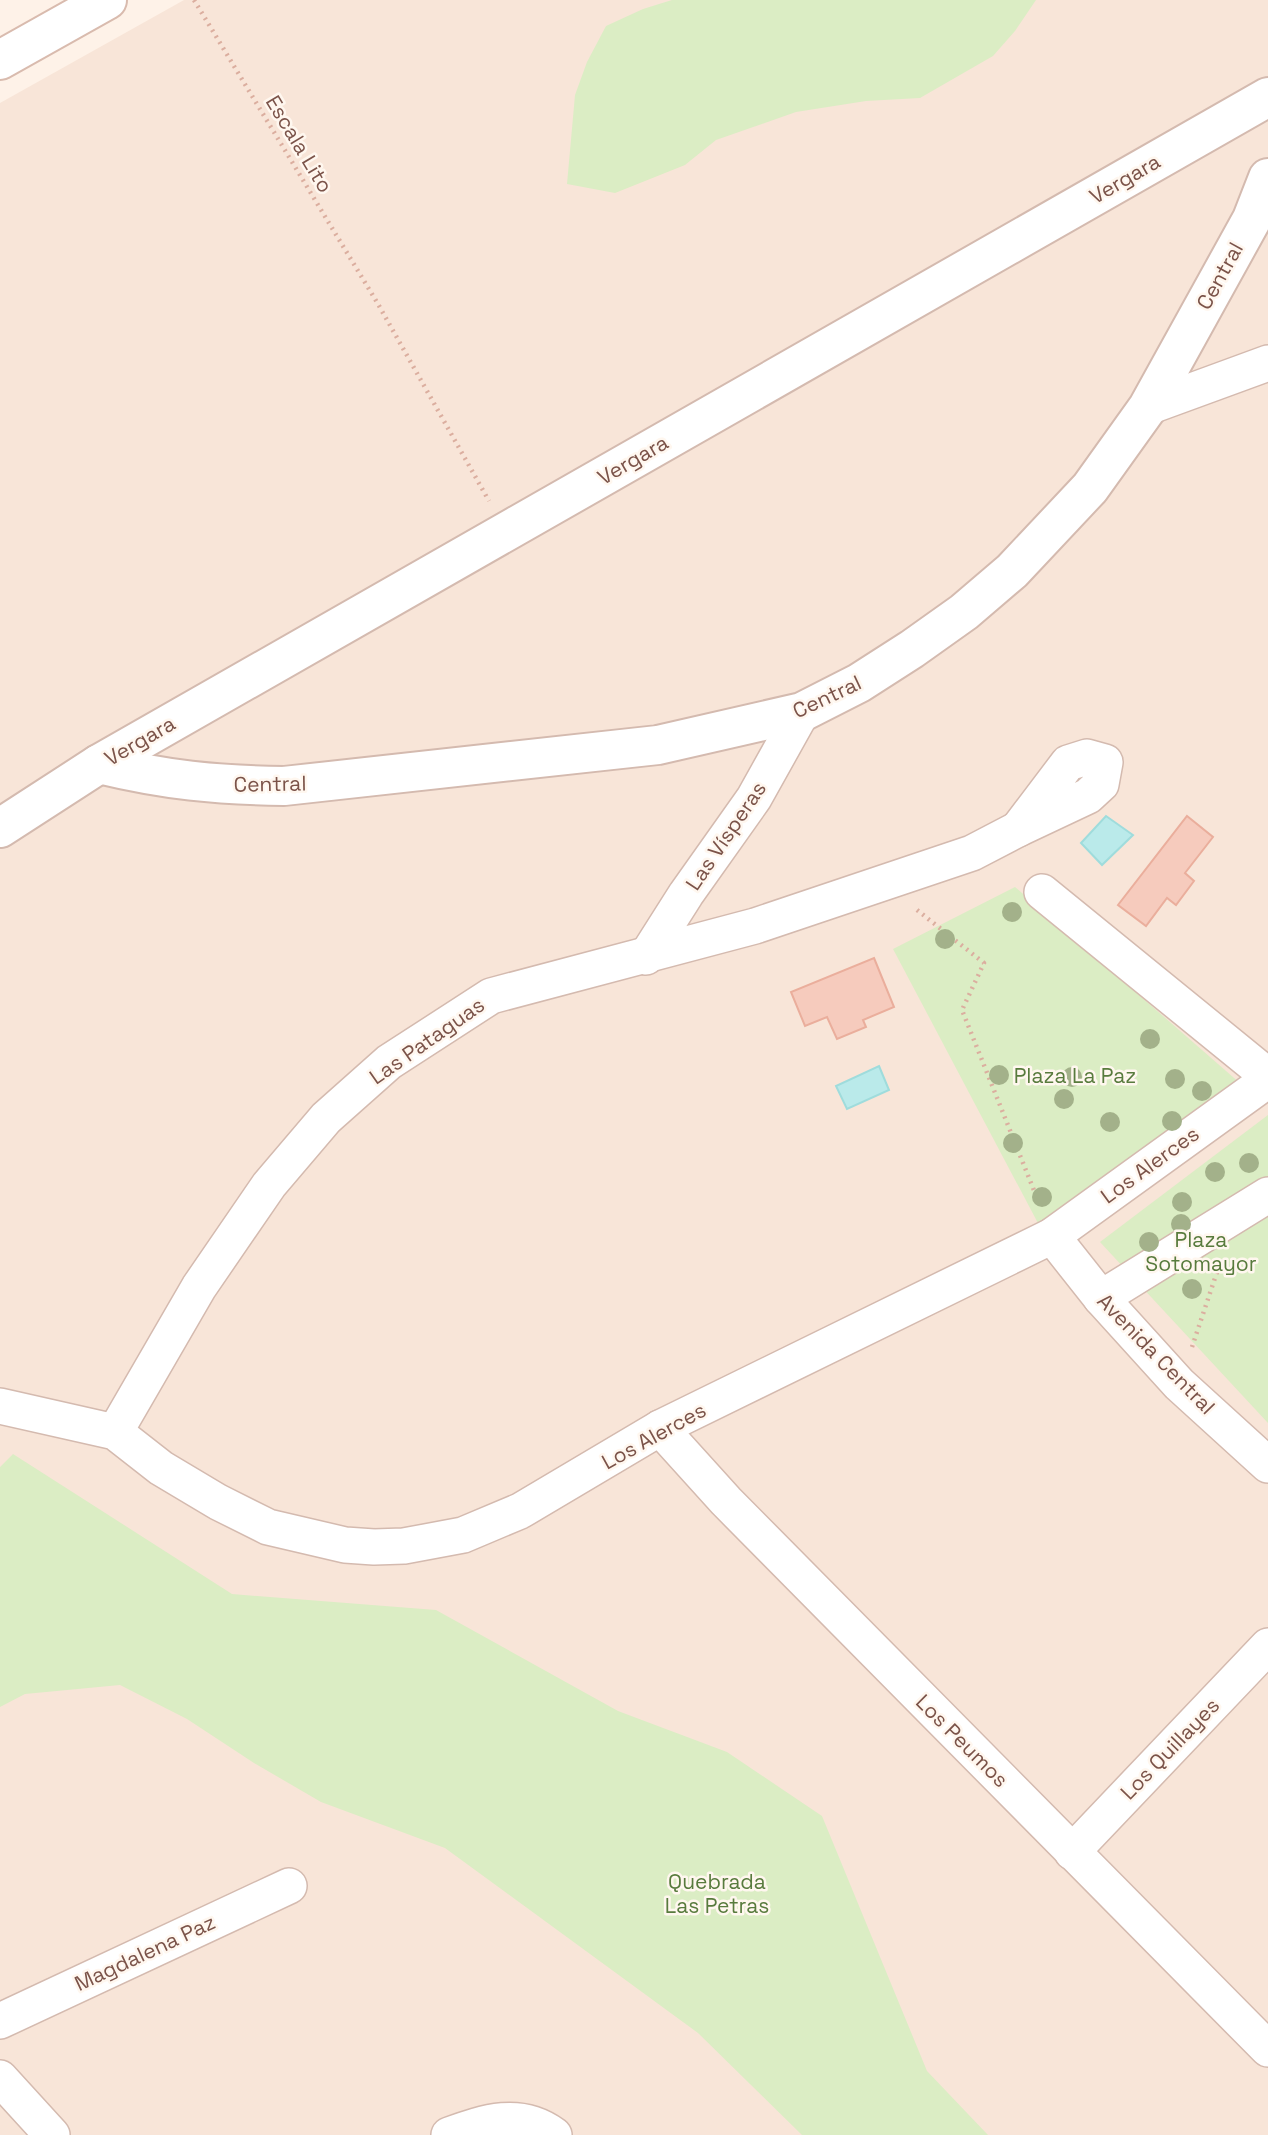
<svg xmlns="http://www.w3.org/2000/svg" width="1268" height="2135" font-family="'Space Grotesk',sans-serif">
<rect width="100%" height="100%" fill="#fef2e8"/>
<path fill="#f8e5d8" d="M184,0H1268V2135H0V103Z"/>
<g fill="#dbedc4">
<path d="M672,0H1036L1015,31L993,56L920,98L866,101L796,112L716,140L685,165L615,193L567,184L575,95L587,62L606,26L643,9Z"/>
<path d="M1015,887L1241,1084L1040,1227L893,949Z"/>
<path d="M1268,1115V1423L1100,1242Z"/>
<path d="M13,1454L232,1594L436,1610L618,1711L727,1752L822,1816L927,2071L988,2135H802L698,2033L445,1848L321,1802L254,1763L187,1719L120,1685L25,1694L0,1707V1467Z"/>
</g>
<g fill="#baeaea" stroke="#9fdcdc" stroke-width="2">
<path d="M1106,816L1133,835L1102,865L1081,843Z"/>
<path d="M879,1066L889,1090L847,1109L836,1086Z"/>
</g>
<g fill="#f6cbbd" stroke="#eaae9c" stroke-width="2">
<path d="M1187,816L1213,837L1185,873L1194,881L1176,905L1167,898L1146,926L1118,905Z"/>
<path d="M874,958L894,1007L863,1020L866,1027L837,1039L827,1017L805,1026L791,992Z"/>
</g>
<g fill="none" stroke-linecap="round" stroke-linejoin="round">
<defs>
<g id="minor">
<path d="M1148,407L1268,363"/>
<path d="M1087,757L1105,762L1101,784L1088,796L1018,829L1068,763Z"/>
<path d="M1042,892L1268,1076"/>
<path d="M646,957L686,894L754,798L802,712"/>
<path d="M1052,1236L1101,1298L1179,1384L1268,1465"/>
<path d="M1101,1298L1268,1195"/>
<path d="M0,1406L115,1432L161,1468L218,1502L268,1527L345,1545L374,1547L404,1546L463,1535L520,1511L660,1428L1052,1236L1268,1080"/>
<path d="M660,1428L726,1501L1268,2049"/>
<path d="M115,1432L199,1287L269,1185L326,1118L389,1062L491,996L755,926L972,853L1018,829"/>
<path d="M1072,1852L1268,1646"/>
<path d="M0,2021L289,1886"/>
<path d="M0,2078L52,2135"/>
<path d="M449,2135C485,2122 520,2110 554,2135"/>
</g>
<g id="tertiary">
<path d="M99,764C165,780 216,785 284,786L658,745L802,712L859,683L912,649L964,612L1012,571L1090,488L1148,407L1252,219L1268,178"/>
<path d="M0,828L99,764L1268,97"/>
</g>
<path id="secondary" d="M0,60L107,0"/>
</defs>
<use href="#minor" stroke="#d4baaf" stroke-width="38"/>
<use href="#tertiary" stroke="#d4baaf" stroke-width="42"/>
<use href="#secondary" stroke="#d9bbae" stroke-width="42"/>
<g stroke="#dbae9f" stroke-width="4.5" stroke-dasharray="2 5" stroke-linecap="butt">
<path d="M194,0L378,304L489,501"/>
<path d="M917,910L984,963L962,1010L1039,1203"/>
<path d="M1192,1347L1218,1269"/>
</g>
<use href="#minor" stroke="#fff" stroke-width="35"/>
<use href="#tertiary" stroke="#fff" stroke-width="38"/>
<use href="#secondary" stroke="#fff" stroke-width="38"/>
</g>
<g fill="#a3b18a">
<circle cx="1012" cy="912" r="10"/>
<circle cx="945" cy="939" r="10"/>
<circle cx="1150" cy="1039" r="10"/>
<circle cx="999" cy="1075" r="10"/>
<circle cx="1072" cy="1077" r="10"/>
<circle cx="1175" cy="1079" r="10"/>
<circle cx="1202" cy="1091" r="10"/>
<circle cx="1064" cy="1099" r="10"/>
<circle cx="1172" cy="1121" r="10"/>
<circle cx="1110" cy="1122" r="10"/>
<circle cx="1013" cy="1143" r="10"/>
<circle cx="1249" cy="1163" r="10"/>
<circle cx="1215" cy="1172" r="10"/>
<circle cx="1042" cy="1197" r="10"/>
<circle cx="1182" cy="1202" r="10"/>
<circle cx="1181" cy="1224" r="10"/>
<circle cx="1149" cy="1242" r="10"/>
<circle cx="1192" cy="1289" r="10"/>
</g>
<g text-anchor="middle" stroke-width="5" stroke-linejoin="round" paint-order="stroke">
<g font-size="21" fill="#7b5349" stroke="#fff7ef">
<text transform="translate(299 144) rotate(59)" y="7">Escala Lito</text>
<text transform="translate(1125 179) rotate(-30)" y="7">Vergara</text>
<text transform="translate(1220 276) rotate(-61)" y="7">Central</text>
<text transform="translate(633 460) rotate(-30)" y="7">Vergara</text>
<text transform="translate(827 697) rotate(-25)" y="7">Central</text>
<text transform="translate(140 741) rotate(-30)" y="7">Vergara</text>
<text transform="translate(270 784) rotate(-1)" y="7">Central</text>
<text transform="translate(726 836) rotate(-56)" y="7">Las Vísperas</text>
<text transform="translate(427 1041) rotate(-35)" y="7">Las Pataguas</text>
<text transform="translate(1150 1165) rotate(-36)" y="7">Los Alerces</text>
<text transform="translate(1156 1354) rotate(46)" y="7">Avenida Central</text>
<text transform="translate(654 1436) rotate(-29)" y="7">Los Alerces</text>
<text transform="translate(962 1741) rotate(45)" y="7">Los Peumos</text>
<text transform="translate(1170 1749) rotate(-46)" y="7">Los Quillayes</text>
<text transform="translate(145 1953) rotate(-25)" y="7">Magdalena Paz</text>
</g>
<g font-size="21" fill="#587b3d" stroke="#fff7ef">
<text x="1075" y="1083">Plaza La Paz</text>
<text x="1201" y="1247">Plaza<tspan x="1201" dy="24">Sotomayor</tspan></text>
<text x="717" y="1889">Quebrada<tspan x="717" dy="24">Las Petras</tspan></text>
</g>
</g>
</svg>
